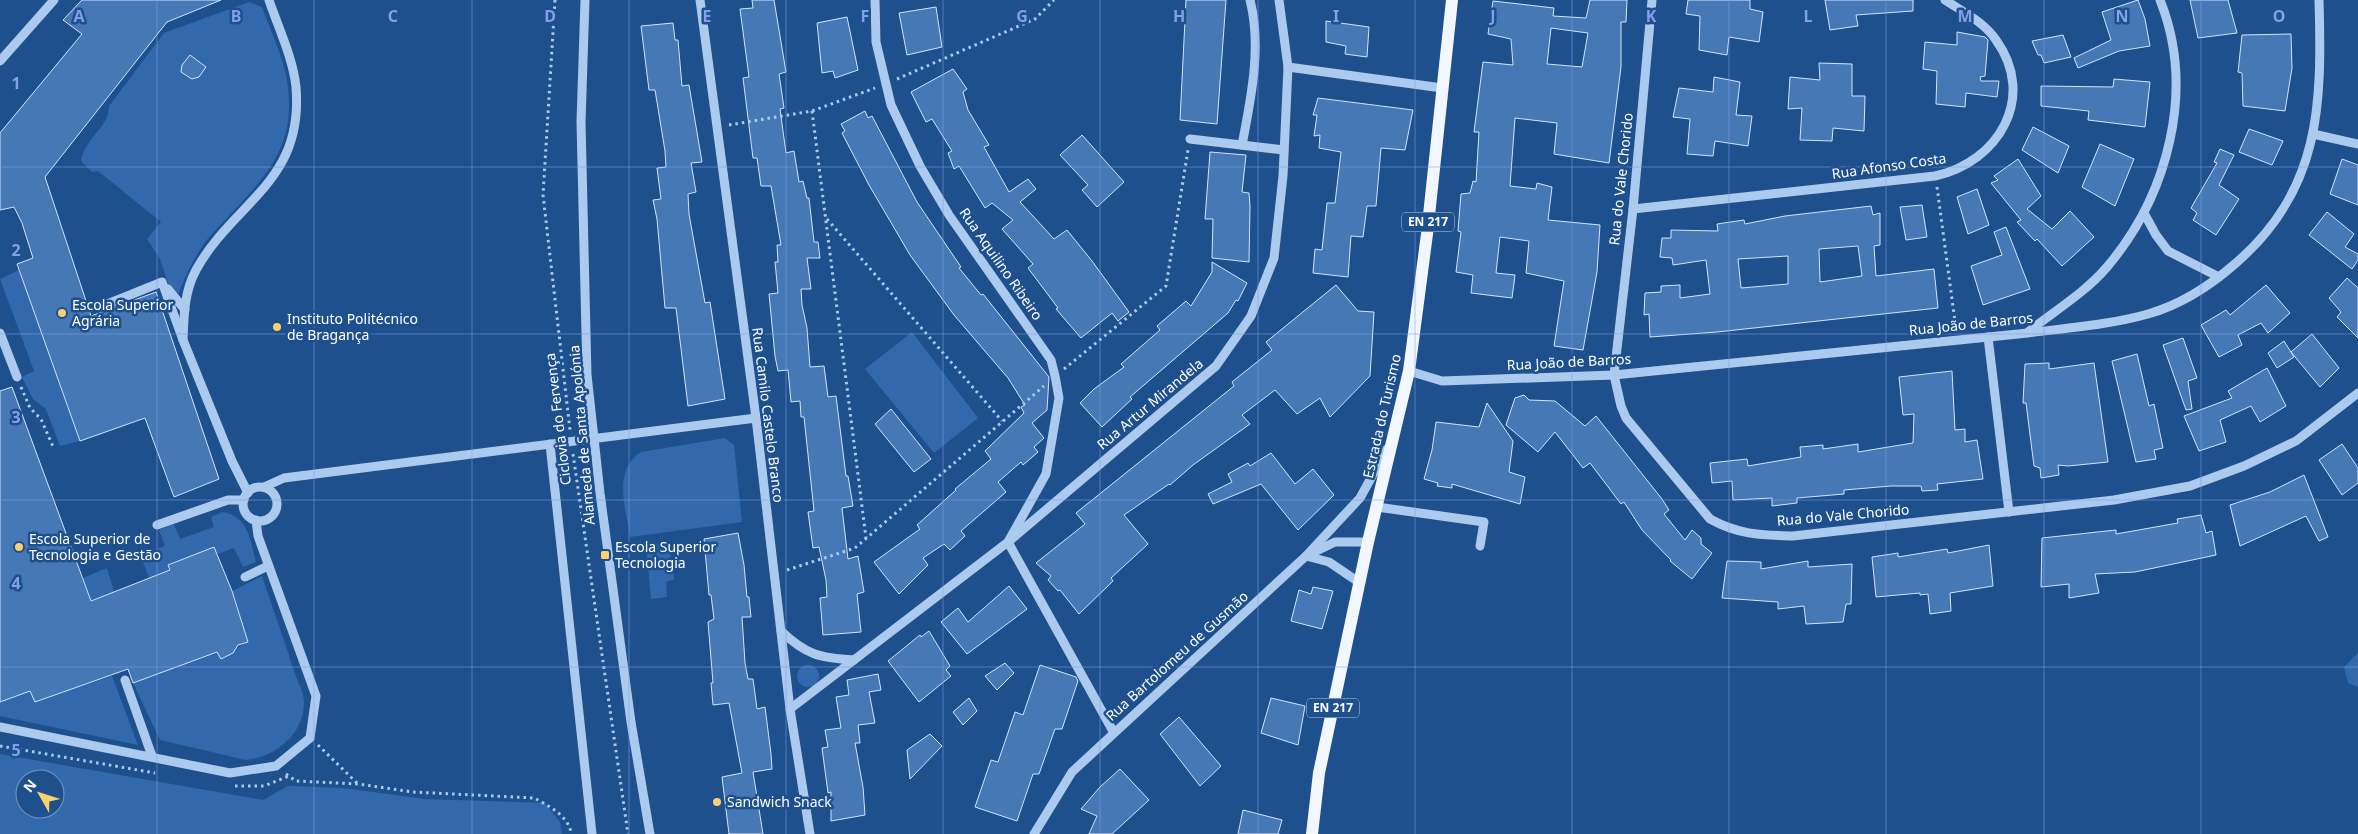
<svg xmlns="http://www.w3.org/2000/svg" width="2358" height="834" font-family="'Noto Sans',sans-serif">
<rect width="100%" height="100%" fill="#1e508e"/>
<g fill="#3169ac" fill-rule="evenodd">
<path d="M249,2L262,7C270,29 281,52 286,75C299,143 269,173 227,218C218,228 207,238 200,250C189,267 181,285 175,305L160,259L147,239L161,222L103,175L98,171L92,172L81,161C86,136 109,128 109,106L164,33Z"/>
<path d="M19,270L80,441L60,446L46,409L33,399L22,377L34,371L0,279Z"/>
<path d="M912,332L978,418L934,453L865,369Z"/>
<path d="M725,438L734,445L742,522L630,537C626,508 612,471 641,452Z"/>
<path d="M222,512C249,516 250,540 256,562L243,567L234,548L218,554L214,547L168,565L201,658L217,652L221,658C232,654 237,646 248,642L232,591L262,576C273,608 284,640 294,671C297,681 305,694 304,704C303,735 275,757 246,760L160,740L133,683L154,590L140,555L165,546L159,530L174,524L180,539L214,527L211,517Z"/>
<path d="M669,544L674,579L666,582L667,597L651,599L646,545Z"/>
<path d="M107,568L114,592L91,601L83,578Z"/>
<path d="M61,627L82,686L112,676L138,745L0,716V702L30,691L35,702L60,693Z"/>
<path d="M2358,653V687L2348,683L2344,667Z"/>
<circle cx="808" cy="676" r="11"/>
<path d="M0,754L263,800L288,786L343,788L425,799L545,803L560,822L562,834H0ZM25,779H55V809H25Z"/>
</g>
<g fill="#4678b6" stroke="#d2e4f9" fill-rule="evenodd">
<path d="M82,0H221L167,22L45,177L91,316L156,292L219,479L174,497L145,418L80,441L17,264L33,258L22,223L14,207L0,210V133L82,34L63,20Z"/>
<path d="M752,0H774L786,72L779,74L784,108L780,109L786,153L794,151L799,182L803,181L807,198H809L814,242H818L820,258H807L811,289H801L802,305L807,328L810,367L824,366L828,397L836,396L846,476H848L853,506L842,508L848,559L858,556L864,592L857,594L861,632L823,635L820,598L827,597L826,580L819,547L813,548L808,512L814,511L804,417H801L800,401L791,402L788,370L778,371L775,356L769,294L778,293L775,262H778L777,245H781L771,186H761L757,158H753L743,78L749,77L740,9L753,8Z"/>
<path d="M1186,0H1226L1217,124L1180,120Z"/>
<path d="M1590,0H1627L1626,22H1621V67L1609,163L1554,154L1557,123L1515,118L1510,186L1536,189L1537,183L1552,187L1548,220L1600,225L1597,272L1583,350L1554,346L1564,281L1526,273L1529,241L1500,237L1496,273L1515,275L1512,298L1471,293L1473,275L1456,272L1461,232L1458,231L1461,194L1470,193L1473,181L1476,182L1479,132H1474L1483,62L1513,65L1511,39L1488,34L1493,1L1554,8L1553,16L1586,18ZM1551,28L1588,33L1582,67L1547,64Z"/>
<path d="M1688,0H1750V9L1763,12L1759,42L1729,37L1727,55L1699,50L1700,16L1686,14Z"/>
<path d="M1825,0H1913V11L1856,15L1858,26L1830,30Z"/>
<path d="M2138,0L2145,19L2150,46L2119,51L2078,68L2074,58L2111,40L2102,12Z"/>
<path d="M2190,0H2228L2237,33L2198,38Z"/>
<path d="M936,7L942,47L907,55L899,13Z"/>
<path d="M847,17L858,70L835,78L833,71L822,73L817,23Z"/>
<path d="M1326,21L1369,27L1367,57L1345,54L1346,46L1326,42Z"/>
<path d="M673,23L675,40H678L682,86L689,85L702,162L691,163L696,192L688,194L689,214L705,303L710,302L725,399L688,406L676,308H665L657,219L653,200L661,199L657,168L666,167L665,151L655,90H649L641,26Z"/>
<path d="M1957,32L1985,37L1988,40L1985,76L1980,77L1981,81H1999L1997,97L1966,93L1965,107L1936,104L1937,71L1923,69L1925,42L1957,45Z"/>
<path d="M2291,34L2292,68L2285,111L2243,106L2242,73L2238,72L2242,35Z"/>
<path d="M2063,35L2071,57L2044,63L2041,55H2038L2032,41Z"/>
<path d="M190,55L206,67L199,77L192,79L181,72L182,65Z"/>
<path d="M1819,63L1852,64V96H1865L1864,131L1833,128L1832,141L1800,140L1802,108L1788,109L1790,77L1820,80Z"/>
<path d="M953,69L967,89L963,92L968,110L989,145L984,147L1009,192L1028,179L1036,189L1020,202L1054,239L1067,230L1092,261L1129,312L1118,321L1112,313L1081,338L1056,309L1058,308L1028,268L1033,264L1002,229L1013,220L992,203L985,208L959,166L954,169L948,153L952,151L932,119L926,122L911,92Z"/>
<path d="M1714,77L1740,82L1736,115L1752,116L1748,146L1715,141L1713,156L1687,154L1690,119L1673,117L1679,88L1713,92Z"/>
<path d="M2114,79L2150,82L2145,127L2088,120L2089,111L2041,106V86L2113,87Z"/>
<path d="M1318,98L1413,110L1405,150L1381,148L1376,206H1367L1363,237L1351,236L1348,277L1313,273L1315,249L1322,250L1327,203H1335L1341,152L1319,148L1320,135L1314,136L1317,115H1313Z"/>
<path d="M865,111L868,118L872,116L917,202L961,267L959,268L981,295L983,294L1049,377L1047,410L1032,423L1044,438L1034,447L1038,452L1023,465L1021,462L998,482L1006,492L961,531L965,536L950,550L944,544L923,558L928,565L899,594L874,562L920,529L917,525L956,490L955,489L991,459L985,451L1024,413L1021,407L1025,405L1008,378L954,315L910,255L869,185L842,133L845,131L841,124Z"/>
<path d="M2033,127L2069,146L2058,173L2022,150Z"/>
<path d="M2249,129L2283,141L2272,165L2239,152Z"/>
<path d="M1082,135L1124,182L1097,207L1082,190L1088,185L1060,155Z"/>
<path d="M2100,144L2134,159L2115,206L2082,187Z"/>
<path d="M2220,149L2234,155L2219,185L2239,199L2216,235L2193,220L2197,213L2191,208L2217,163L2214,162Z"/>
<path d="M1210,152L1246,155L1242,192L1249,193L1250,206L1249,262L1212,258L1213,219H1205Z"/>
<path d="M2018,159L2041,196L2027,209L2052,229L2070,211L2094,237L2062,266L2037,239L2035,241L2017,222L2021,220L1991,183L1998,180L1994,176Z"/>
<path d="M2342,159L2358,165V205L2330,194Z"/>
<path d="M1977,189L1989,225L1968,234L1957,197Z"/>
<path d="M1922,205L1927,237L1906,240L1900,207Z"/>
<path d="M1871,206L1873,215L1880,213V245L1874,246L1876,276L1934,269L1938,308L1717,332L1650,337L1649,314L1644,315L1645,293L1661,292V286L1680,285V298L1710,294L1706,260L1673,265L1672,258L1660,257L1662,238H1671V230L1718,231L1717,224L1744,220L1745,224L1785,216ZM1858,246L1862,276L1820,282L1819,249ZM1788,256V284L1741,288L1738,259Z"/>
<path d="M2327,212L2354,234L2345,247L2358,254V260L2352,269L2309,235Z"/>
<path d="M2006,227L2030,289L1983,305L1971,266L2002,255L1994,232Z"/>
<path d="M1212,262L1247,283L1238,301L1236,300L1228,313L1130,397L1132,399L1102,427L1080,403L1094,389L1124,367L1121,364L1160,330L1157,326L1172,313L1186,301L1191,306L1212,272Z"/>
<path d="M2347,278L2358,288V338L2337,317L2341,312L2329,298Z"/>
<path d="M1336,285L1358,311L1374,312L1370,376L1330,417L1320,398L1297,414L1275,390L1242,415L1250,424L1193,465L1170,485L1169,484L1124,515L1148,544L1111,578L1113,581L1079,614L1060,590L1058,591L1048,580L1051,576L1036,563L1085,524L1076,513L1234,386L1232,382L1272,350L1266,342Z"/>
<path d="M2266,285L2290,313L2268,333L2261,323L2238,335L2242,345L2219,357L2201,325L2226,310L2230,315Z"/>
<path d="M2312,334L2339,368L2320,387L2291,352Z"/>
<path d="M2183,338L2197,378L2188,381L2192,409L2186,410L2163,345Z"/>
<path d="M2284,341L2294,357L2277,368L2268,353Z"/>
<path d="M2137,354L2149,406L2154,404L2163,448L2154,450L2156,459L2136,462L2112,361Z"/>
<path d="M2049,363V369L2094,363L2108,462L2068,466L2058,465L2059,475L2041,478L2040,468L2034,466L2026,403H2023L2025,364Z"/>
<path d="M2267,368L2286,406L2260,422L2251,406L2220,420L2226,442L2199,451L2184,416L2232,398L2228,391Z"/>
<path d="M1952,371L1955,430L1965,429V442L1977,440L1983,479L1937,484L1938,490L1922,491L1921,486H1891L1844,490V494L1797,498V503L1772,506V498L1733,500L1732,481L1712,483L1710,463L1747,459L1748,466L1801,457L1800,447L1823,445V449L1858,444V452L1913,443L1914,414L1903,415L1899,377Z"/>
<path d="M12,387L91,601L170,570L168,565L214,547L232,591L248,642L238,645L233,653L221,659L217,652L133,683L128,669L35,702L30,691L0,702V391Z"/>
<path d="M1524,395L1529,400L1555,401L1585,426L1596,416L1662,499L1669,510L1664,514L1685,540L1692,530L1701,538V544L1712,553L1692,579L1670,561L1671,560L1642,530L1624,502L1621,504L1590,463L1583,468L1555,432L1538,452L1506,425L1515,398Z"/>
<path d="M1487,403L1513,441L1509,472L1525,477L1520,504L1452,484V488L1437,486L1438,483L1424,479L1432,450L1436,422L1479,427Z"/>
<path d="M891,409L931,459L914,472L875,424Z"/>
<path d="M2342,444L2358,468V483L2342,495L2319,460Z"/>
<path d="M1271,453L1295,484L1313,469L1334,495L1298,530L1261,484L1213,504L1208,494L1232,482L1228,474L1248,463L1250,466Z"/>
<path d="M2304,475L2328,537L2319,541L2306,516L2240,546L2230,505L2270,492Z"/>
<path d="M2201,515L2206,533L2212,531L2216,555L2135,572L2095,574L2099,593L2069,598V584L2041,587L2042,538L2116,530V534L2178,523L2177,519Z"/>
<path d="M738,533L744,565L747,597H749L751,617H742L745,663L748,679H753L757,709L765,707L771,754L772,769L753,772L763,834H729L722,777L742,773L729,703L713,705L711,683H713L708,622L714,619L711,595H709L704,539Z"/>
<path d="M1989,545L1993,586L1950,593L1951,611L1930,614L1928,594L1920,595V593L1876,597L1872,557L1898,553V557L1947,549L1948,553Z"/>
<path d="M1727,561L1761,562V569L1808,561V567L1852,564L1851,604H1846L1843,622L1806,624L1804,606L1778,609V602L1722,598Z"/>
<path d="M1009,586L1027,609L967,654L941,622L958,608L968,622Z"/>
<path d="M1313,587L1333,591L1322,629L1291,621L1299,590L1311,594Z"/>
<path d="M929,631L950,666L946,670L951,676L919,702L888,661L920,635L921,637Z"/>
<path d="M1005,663L1014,673L997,690L985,676Z"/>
<path d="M1040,665L1076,677L1078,681L1062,729H1055L1039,774H1033L1017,821L975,807L991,760L998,762L1015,712L1023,715Z"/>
<path d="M878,674L881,690L869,692L875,723L858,725L860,743H855L863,787L865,815L831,821V792L828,793L822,748L828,747L825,730L841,728L836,697L849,695L847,680Z"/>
<path d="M969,698L977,711L963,725L953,712Z"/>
<path d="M1271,698L1305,706L1298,745L1261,733Z"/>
<path d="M1179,717L1221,766L1200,786L1160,734Z"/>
<path d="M930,734L942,746L910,779L907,750Z"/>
<path d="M1120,769L1149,800L1112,834H1089L1097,816L1081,809L1100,787Z"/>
<path d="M1243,810L1282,820L1278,834H1238Z"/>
</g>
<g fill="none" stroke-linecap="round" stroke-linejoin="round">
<g stroke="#accaed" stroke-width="3" stroke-dasharray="2.5 4" stroke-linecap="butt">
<path d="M555,0L543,195L570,430"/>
<path d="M897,79L1035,19L1054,0"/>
<path d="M812,111L866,538"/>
<path d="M729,125L812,111L875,88"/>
<path d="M1937,187L1956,329"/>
<path d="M827,219L1002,421"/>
<path d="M1064,369L1166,286L1188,150"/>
<path d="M21,387L30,408L41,419L54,449"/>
<path d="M573,454L628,834"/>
<path d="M787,570L855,548L1044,386"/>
<path d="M318,745L358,784"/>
<path d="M0,746L155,773"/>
<path d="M286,774L296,781L358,784L413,792L534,798C548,805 570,817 571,834"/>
<path d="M235,786H264L289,776"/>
</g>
<g stroke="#accaed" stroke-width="9">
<path d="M585,0L581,122L587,375L600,493L631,722L650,834"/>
<path d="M700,0L756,418L790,709L810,834"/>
<path d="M875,0L876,42L891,105L920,166L949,215L1051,360L1055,376L1059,398L1046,474L1008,542L1114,733"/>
<path d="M1652,0L1633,209L1614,375L1621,406L1626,418L1710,519C1739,535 1761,535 1793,536L2114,500L2190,486L2244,466L2296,441L2358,393"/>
<path d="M0,61L54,0"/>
<path d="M1288,67L1442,88"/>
<path d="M2313,134L2358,144"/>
<path d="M1190,139L1284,150"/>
<path d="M1242,145C1251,98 1262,47 1250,0"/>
<path d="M1633,209L1935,176C1999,162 2037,97 1996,40C1984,22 1963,12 1945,0"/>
<path d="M2144,213L2156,235L2168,251L2219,277"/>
<path d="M168,289L185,310"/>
<path d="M100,307L162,282L183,340L232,461L248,493"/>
<path d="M2028,332C2054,311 2085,293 2107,267C2168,195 2196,90 2160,0"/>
<path d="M0,333L17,377"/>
<path d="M1988,337L2009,512"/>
<path d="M183,340C184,316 184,292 196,270C234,201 304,183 296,87C293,58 278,27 269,0"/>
<path d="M1409,371L1442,381L1614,375L2028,333C2067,328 2109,325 2148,314C2180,305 2211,285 2236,263C2321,189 2322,105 2319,0"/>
<path d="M550,444L592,834"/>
<path d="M264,487L284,478L756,418"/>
<circle cx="260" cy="504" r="17"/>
<path d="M1377,507L1484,522L1480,546"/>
<path d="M157,525L228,500H244"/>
<path d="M245,577L268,566"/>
<path d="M1360,583L1329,562L1306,556L1360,498L1387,449"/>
<path d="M781,631C806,655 820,658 854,660"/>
<path d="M125,680L152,756"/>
<path d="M790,709L1008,542L1216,366L1251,316L1274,258L1283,176L1288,67L1279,0"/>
<path d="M0,727L230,773L276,766L310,738L316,696L258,536L256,520"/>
<path d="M1034,834L1072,772L1306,556L1335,542H1368"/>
</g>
<path stroke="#f2f7ff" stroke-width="12" d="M1312,834L1319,773L1368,542L1409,371L1427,234L1452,0"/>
</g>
<path fill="none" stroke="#839eea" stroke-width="1" stroke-opacity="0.55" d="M157,0V834M314,0V834M472,0V834M629,0V834M786,0V834M943,0V834M1100,0V834M1258,0V834M1415,0V834M1572,0V834M1729,0V834M1886,0V834M2044,0V834M2201,0V834M0,167H2358M0,334H2358M0,500H2358M0,667H2358"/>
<g fill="#fcd16b" stroke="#1e508e" stroke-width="2">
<circle cx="62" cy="313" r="5"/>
<circle cx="277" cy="327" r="5"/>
<circle cx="19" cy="547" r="5"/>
<rect x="600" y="550" width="10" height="10" rx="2.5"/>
<circle cx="717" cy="802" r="5"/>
</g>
<g text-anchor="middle" stroke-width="5" stroke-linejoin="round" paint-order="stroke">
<g fill="#1e508e" stroke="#bccadd" stroke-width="1">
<rect x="1402" y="212.5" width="52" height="19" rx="4"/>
<rect x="1307" y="698.5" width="52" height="19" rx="4"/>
</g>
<g font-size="12" font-weight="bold" fill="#fff">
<text x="1428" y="226">EN 217</text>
<text x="1333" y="712">EN 217</text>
</g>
<g font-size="14" fill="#fff" stroke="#1e508e">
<text transform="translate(1889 166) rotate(-8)" y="5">Rua Afonso Costa</text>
<text transform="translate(1621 179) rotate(-84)" y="5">Rua do Vale Chorido</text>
<text transform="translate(1001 264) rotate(55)" y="5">Rua Aquilino Ribeiro</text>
<text transform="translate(1971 324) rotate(-6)" y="5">Rua João de Barros</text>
<text transform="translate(1569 362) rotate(-3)" y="5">Rua João de Barros</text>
<text transform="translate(1150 404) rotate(-40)" y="5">Rua Artur Mirandela</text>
<text transform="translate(768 415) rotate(83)" y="5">Rua Camilo Castelo Branco</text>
<text transform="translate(1382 416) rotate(-77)" y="5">Estrada do Turismo</text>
<text transform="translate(558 419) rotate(-97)" y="5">Ciclovia do Fervença</text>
<text transform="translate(582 435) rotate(-95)" y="5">Alameda de Santa Apolónia</text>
<text transform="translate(1843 515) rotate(-5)" y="5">Rua do Vale Chorido</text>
<text transform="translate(1177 656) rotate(-42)" y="5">Rua Bartolomeu de Gusmão</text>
</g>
<g font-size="14" fill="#fff" stroke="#1e508e" text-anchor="start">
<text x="72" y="310">Escola Superior<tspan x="72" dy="16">Agrária</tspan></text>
<text x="287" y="324">Instituto Politécnico<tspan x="287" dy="16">de Bragança</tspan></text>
<text x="29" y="544">Escola Superior de<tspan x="29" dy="16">Tecnologia e Gestão</tspan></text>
<text x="615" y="552">Escola Superior<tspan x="615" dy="16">Tecnologia</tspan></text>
<text x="727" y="807">Sandwich Snack</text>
</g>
</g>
<g font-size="16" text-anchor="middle" font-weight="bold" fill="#839eea" stroke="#1e508e" stroke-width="5" stroke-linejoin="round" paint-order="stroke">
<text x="79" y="22">A</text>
<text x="236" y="22">B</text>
<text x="393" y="22">C</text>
<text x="550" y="22">D</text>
<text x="707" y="22">E</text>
<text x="865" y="22">F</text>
<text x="1022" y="22">G</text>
<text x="1179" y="22">H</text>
<text x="1336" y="22">I</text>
<text x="1493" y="22">J</text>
<text x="1651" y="22">K</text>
<text x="1808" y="22">L</text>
<text x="1965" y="22">M</text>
<text x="2122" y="22">N</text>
<text x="2279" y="22">O</text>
<text x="16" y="89">1</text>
<text x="16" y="256">2</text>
<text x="16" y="423">3</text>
<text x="16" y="589">4</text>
<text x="16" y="756">5</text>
</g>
<g transform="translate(40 794) rotate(309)"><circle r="24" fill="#1e508e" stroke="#7896bb"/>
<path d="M0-4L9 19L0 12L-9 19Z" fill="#fcd16b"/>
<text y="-8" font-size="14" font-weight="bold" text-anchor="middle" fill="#ffffff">N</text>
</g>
</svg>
